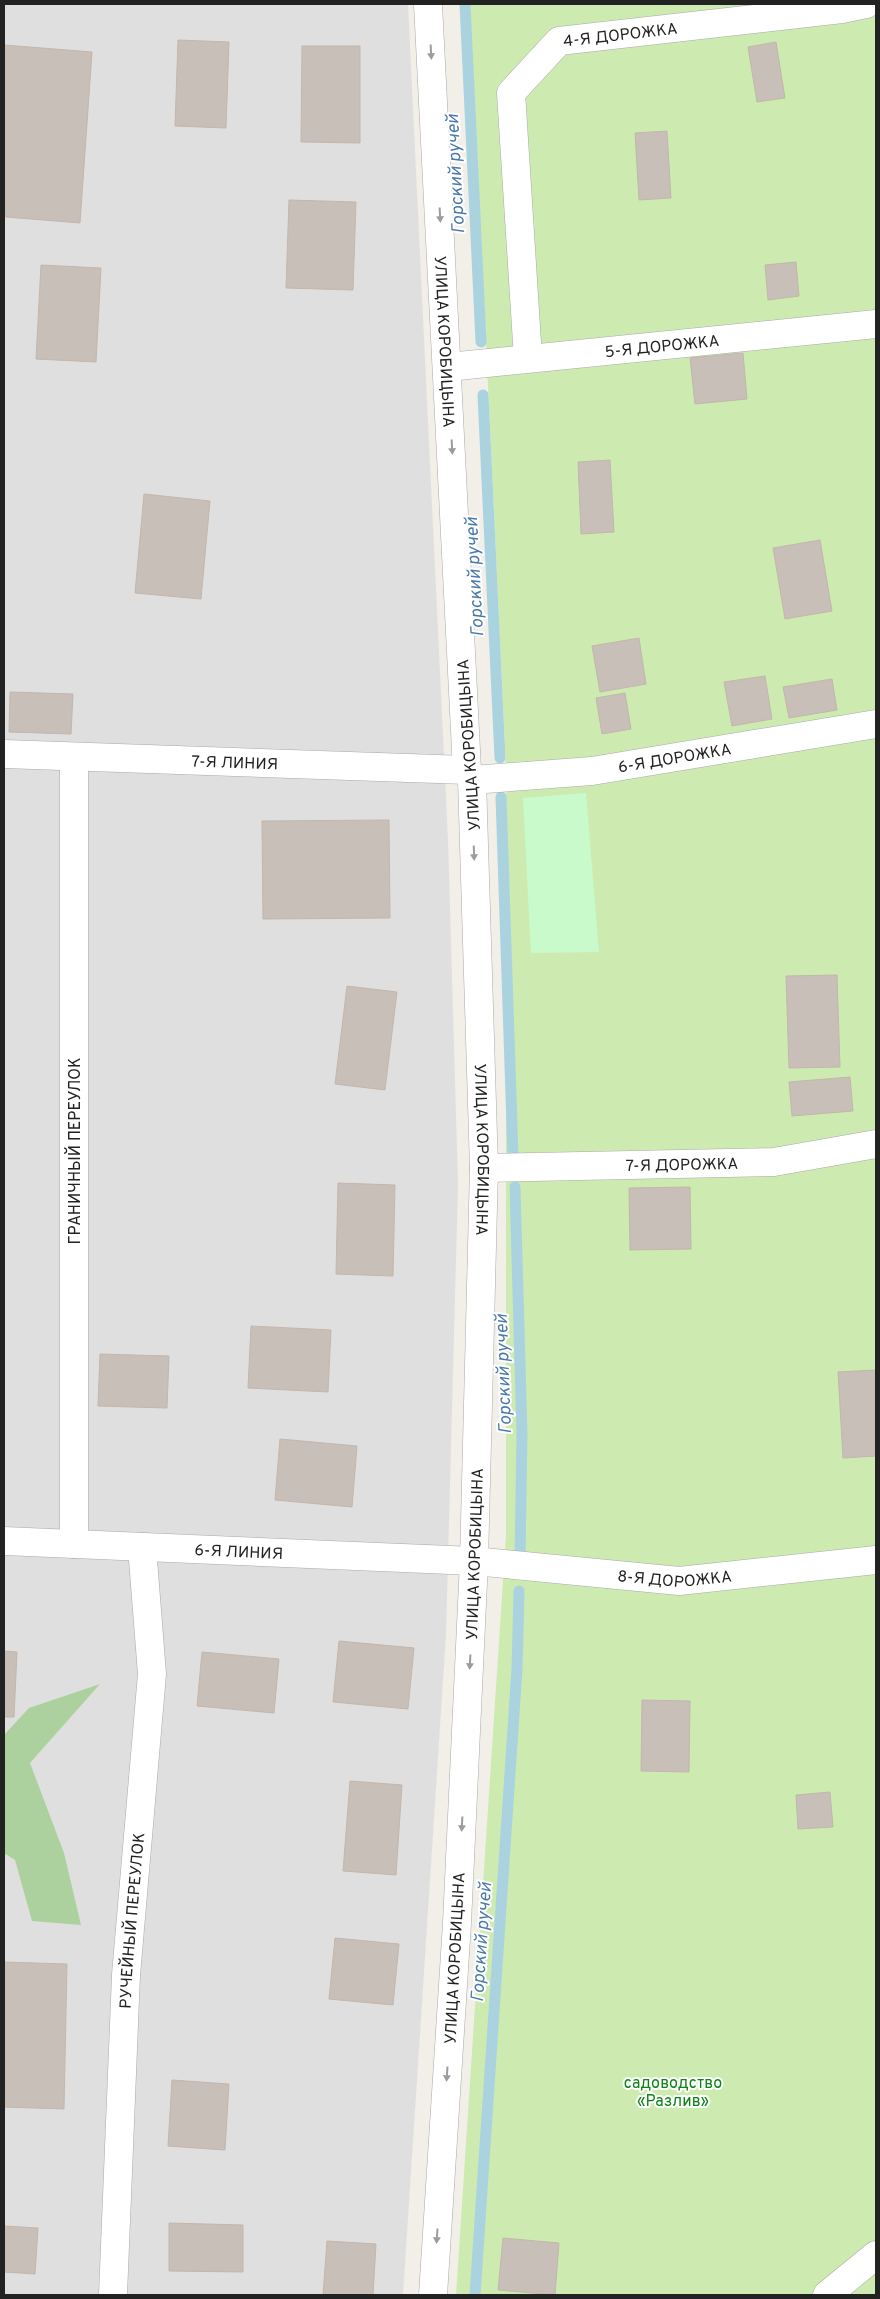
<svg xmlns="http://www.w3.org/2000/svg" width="880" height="2299" font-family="Overpass,sans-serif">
<rect width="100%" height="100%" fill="#f2efe9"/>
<path fill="#e0dfdf" d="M4,4H408L448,840L458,1184L446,1634L403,2295H4Z"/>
<path fill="#cdebb0" d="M470,4H876V2295H456L506,1535V768Z"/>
<path fill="#add19e" d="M100,1684L30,1763L64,1853L81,1925L32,1921L15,1860L4,1853V1735L29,1708Z"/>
<path fill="#c8facc" d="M586,793L599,952L531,953L523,798Z"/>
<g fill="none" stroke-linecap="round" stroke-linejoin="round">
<g stroke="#aad3df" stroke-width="11">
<path d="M465,4L481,342"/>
<path d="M483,395L500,758"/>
<path d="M501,797L513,1155"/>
<path d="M515,1187L522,1434L520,1560"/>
<path d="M475,2295L517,1669L519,1591"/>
</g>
</g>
<g fill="#c7bfb8" stroke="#c4b6ab">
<path d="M178,40L229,42L226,128L175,126Z"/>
<path d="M776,42L785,98L757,102L748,47Z"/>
<path d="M4,45L92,52L80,223L6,217L4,214Z"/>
<path d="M302,46H360V143L301,142Z"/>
<path d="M667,131L671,198L639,200L635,133Z"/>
<path d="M289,200L356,202L353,290L286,288Z"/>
<path d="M796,262L799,296L768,300L765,265Z"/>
<path d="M41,265L101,268L96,362L36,359Z"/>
<path d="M743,353L747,399L695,404L690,358Z"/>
<path d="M610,460L614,532L581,534L578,462Z"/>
<path d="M144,494L210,501L201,599L135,593Z"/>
<path d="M820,540L832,611L785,619L773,548Z"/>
<path d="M639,638L646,684L600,692L592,646Z"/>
<path d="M765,676L772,719L732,726L724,682Z"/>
<path d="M832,679L837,710L789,718L783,687Z"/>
<path d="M10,692L73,694L71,734L9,732Z"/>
<path d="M625,693L631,729L602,734L596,698Z"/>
<path d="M389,820L390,918L263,919L262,821Z"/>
<path d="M837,975L840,1067L789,1068L786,976Z"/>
<path d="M347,986L397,992L385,1090L335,1084Z"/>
<path d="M850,1077L853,1111L792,1116L789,1082Z"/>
<path d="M338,1183L395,1185L393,1276L336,1274Z"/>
<path d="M690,1187L691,1249L630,1250L629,1188Z"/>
<path d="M251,1326L331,1330L328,1392L248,1388Z"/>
<path d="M100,1354L169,1356L167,1408L98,1406Z"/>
<path d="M876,1370V1456L843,1458L838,1372Z"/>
<path d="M280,1439L357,1446L352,1507L275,1500Z"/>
<path d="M339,1641L414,1648L408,1709L333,1702Z"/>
<path d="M4,1651L17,1652L14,1717H4Z"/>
<path d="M202,1652L279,1659L274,1713L197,1706Z"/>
<path d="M642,1700L690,1701L689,1772L641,1771Z"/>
<path d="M350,1781L402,1785L396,1875L343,1871Z"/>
<path d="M830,1792L833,1827L798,1829L796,1795Z"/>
<path d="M335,1938L399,1944L393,2005L329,1999Z"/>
<path d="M4,1962L67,1964L64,2109L4,2107Z"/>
<path d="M172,2080L229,2084L225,2150L168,2146Z"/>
<path d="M169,2223L243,2225V2272L169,2271Z"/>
<path d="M4,2226L38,2228L35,2274L4,2272Z"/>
<path d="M503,2238L559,2243L555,2295L498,2290Z"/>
<path d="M327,2241L376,2244L373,2295H323Z"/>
</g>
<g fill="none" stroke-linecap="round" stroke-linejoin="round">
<defs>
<g id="street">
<path id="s1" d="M428,4L467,770L472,780L484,1168L474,1561L457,1923L433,2295"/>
<path id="s2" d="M528,358L511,93L559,41L842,9L866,4"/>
<path id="s3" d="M448,367L876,324"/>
<path id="s4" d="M4,754L467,770"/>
<path d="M74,757V1544"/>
<path id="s5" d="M472,780L592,771L876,724"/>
<path id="s6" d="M484,1168L774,1162L876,1144"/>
<path id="s7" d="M4,1541L474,1561L679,1581L876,1560"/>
<path id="s8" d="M113,2295L126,1975L152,1674L142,1547"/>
<path d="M827,2295L876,2255"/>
</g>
</defs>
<use href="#street" stroke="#a9a9a9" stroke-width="29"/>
<use href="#street" stroke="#fff" stroke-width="28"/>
</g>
<defs><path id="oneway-solid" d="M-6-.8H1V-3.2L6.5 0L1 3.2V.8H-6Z" transform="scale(1.25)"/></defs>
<g fill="#9c9c9c">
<use href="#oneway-solid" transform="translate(431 52) rotate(87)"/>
<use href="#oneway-solid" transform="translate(440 215) rotate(87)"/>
<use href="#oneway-solid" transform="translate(452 447) rotate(87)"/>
<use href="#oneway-solid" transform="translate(474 853) rotate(88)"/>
<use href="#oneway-solid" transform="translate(470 1662) rotate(93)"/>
<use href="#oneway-solid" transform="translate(462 1824) rotate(93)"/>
<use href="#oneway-solid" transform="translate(447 2074) rotate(94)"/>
<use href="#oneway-solid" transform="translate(437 2236) rotate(94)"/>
</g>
<g text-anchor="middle" stroke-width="4" stroke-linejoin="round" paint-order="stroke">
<g font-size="16" fill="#222" stroke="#fff">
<text dy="6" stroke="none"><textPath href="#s2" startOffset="398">4-Я ДОРОЖКА</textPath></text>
<text dy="6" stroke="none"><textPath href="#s1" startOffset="338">УЛИЦА КОРОБИЦЫНА</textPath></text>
<text dy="6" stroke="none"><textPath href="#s3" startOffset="215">5-Я ДОРОЖКА</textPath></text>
<text transform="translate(468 745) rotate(-94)" y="6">УЛИЦА КОРОБИЦЫНА</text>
<text dy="6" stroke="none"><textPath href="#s5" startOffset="204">6-Я ДОРОЖКА</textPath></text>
<text dy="6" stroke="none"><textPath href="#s4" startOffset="231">7-Я ЛИНИЯ</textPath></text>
<text dy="6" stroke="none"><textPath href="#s1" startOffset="1148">УЛИЦА КОРОБИЦЫНА</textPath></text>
<text transform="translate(74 1151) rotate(-90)" y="6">ГРАНИЧНЫЙ ПЕРЕУЛОК</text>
<text dy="6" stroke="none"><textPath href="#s6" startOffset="198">7-Я ДОРОЖКА</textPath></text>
<text dy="6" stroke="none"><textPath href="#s7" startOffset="235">6-Я ЛИНИЯ</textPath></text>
<text transform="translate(474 1554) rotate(-88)" y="6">УЛИЦА КОРОБИЦЫНА</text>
<text dy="6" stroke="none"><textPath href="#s7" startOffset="672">8-Я ДОРОЖКА</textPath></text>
<text dy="6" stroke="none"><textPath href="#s8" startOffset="375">РУЧЕЙНЫЙ ПЕРЕУЛОК</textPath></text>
<text transform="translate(454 1958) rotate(-87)" y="6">УЛИЦА КОРОБИЦЫНА</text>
</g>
<g font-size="16" fill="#0c8416" stroke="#fff">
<text x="673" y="2088">садоводство<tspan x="673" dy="18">«Разлив»</tspan></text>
</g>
<g font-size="18" font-style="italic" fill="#4a7aab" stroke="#fff">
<text transform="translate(455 174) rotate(-93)" y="6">Горский ручей</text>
<text transform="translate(474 577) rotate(-93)" y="6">Горский ручей</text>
<text transform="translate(503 1374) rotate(-92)" y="6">Горский ручей</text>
<text transform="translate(481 1942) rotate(-86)" y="6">Горский ручей</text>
</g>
</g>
<rect width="880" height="2299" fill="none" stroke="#222222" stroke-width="10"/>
</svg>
